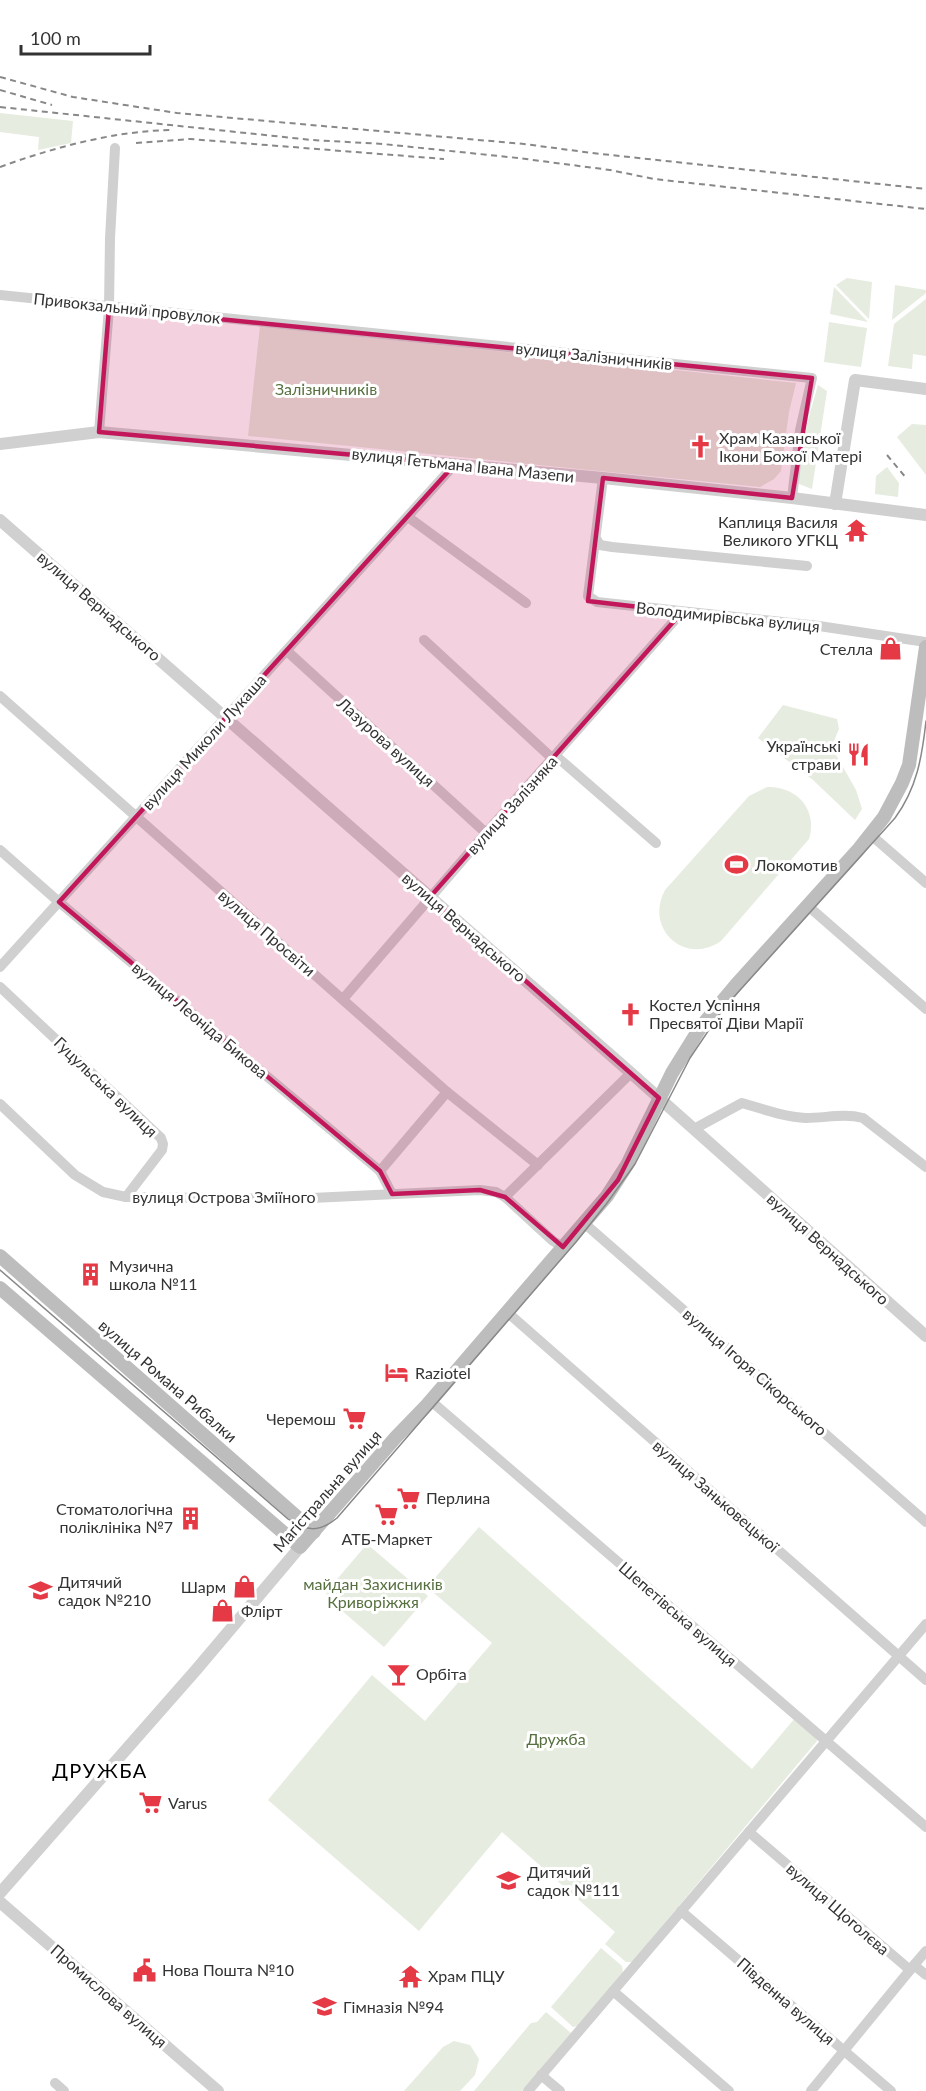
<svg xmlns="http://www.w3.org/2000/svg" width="926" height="2091" font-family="Lato,sans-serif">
<rect width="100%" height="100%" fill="#fff"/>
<g fill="#e6ecdf">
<path d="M0,113L73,121L71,143L38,150L39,137L0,132Z"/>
<path d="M847,278L872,282L869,319L836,285Z"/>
<path d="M895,285L926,290V293L892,320Z"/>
<path d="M834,287L868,322L830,314Z"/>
<path d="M926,299V356L913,354L912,369L888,366L894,324Z"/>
<path d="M829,322L867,328L861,367L824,362Z"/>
<path d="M260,326L796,383L789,412L781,471L774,479L760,487L248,436Z"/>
<path d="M818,385L827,391L812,489L799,484C798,449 809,417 818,385Z"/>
<path d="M912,424L926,425V475L897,437Z"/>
<path d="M887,467L899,483L898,497L875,494L876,476Z"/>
<path d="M783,705L837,719L839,729L833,743L835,753L856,790L862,809L855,820L813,780L758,738Z"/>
<path d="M767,787C797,786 818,810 809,839L721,941C685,966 644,929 665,890L749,796Z"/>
<path d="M479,1527L752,1769L795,1718L815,1736L817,1741L632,1962H626L605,1944L615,1932L502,1832L419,1931L268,1800L372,1675L425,1721L492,1643L427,1587Z"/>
<path d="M367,1544L428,1596L384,1647L326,1597L327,1591Z"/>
<path d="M601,1948L622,1966L623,1973L578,2026L573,2027L551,2007Z"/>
<path d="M546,2012L571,2033L522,2091H474L531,2023L537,2022Z"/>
<path d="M454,2041L470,2045L479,2059L475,2075L460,2091H404L443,2047Z"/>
</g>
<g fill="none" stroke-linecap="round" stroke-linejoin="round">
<g stroke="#d0d0d0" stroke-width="10">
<path d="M0,295L812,378L800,430L792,498"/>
<path d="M99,432L109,308L110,238L115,148"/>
<path d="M603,478L588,596L597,602L819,626L926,642"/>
<path d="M408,517L526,603"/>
<path d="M597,540L600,545L612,547L807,566"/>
<path d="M424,640L553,759"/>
<path d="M287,651L486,833"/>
<path d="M0,696L447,1092L538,1165"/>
<path d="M556,756L656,843"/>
<path d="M871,835L926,883"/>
<path d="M0,850L59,902L380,1171L392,1194"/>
<path d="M808,906L926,1009"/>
<path d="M0,967L455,464"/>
<path d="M0,987L161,1138L163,1144L162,1150L126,1197"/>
<path d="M343,999L486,833L682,612"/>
<path d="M0,1104L75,1175L103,1192L126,1197L291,1199L480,1190L496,1192L505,1197L631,1073"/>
<path d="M694,1129L742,1103C763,1109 784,1117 806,1118C826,1118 844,1113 863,1118L926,1167"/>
<path d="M380,1171L447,1092"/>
<path d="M505,1197L553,1241L563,1247"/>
<path d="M584,1223L926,1522"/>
<path d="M507,1312L926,1680"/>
<path d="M431,1401L926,1827"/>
<path d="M749,1832L910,1970L914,1965L926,1975"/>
<path d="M681,1911L891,2091"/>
<path d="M914,1965L926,1951"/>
<path d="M613,1991L729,2091"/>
<path d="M541,2075L560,2091"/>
<path d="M55,2083L64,2091"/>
<path d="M528,2091L926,1624"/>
<path d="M811,2091L910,1970"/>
</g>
<g stroke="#d0d0d0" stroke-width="12">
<path d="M0,444L99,432L603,478L792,498L926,515"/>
<path d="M835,504L855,380L926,389"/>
<path d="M0,520L631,1073L926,1336"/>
<path d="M0,1893L196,1670L300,1547"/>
<path d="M0,1902L218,2091"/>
</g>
<g stroke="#bdbdbd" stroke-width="14">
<path d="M0,1256L314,1532"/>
<path d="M0,1288L300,1547L396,1437L427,1405L607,1196L627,1165L672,1073L700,1028L736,985L858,850L884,817L902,783L909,765L926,647"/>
</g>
<path stroke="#888" stroke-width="1.5" d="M0,1270L288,1519C306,1531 319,1533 337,1518L576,1242L607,1203L635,1164L690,1058L723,1009L895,818C917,788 922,757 926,721"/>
<g stroke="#888" stroke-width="2" stroke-dasharray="6 4.5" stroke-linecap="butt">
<path d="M0,77L73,97L177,113L524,144L592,153L926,189"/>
<path d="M0,90L52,105"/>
<path d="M0,107L312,140L383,144L518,158L610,170L654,179L926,209"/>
<path d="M136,143L190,139L444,159"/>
<path d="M0,167C52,148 114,131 170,130"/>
<path d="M887,455L907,479"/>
</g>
</g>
<path fill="#c2185b" fill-opacity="0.2" stroke="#c2185b" stroke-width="4.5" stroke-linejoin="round" d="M109,308L812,378L792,498L603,478L588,601L682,612L430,897L659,1098L618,1180L563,1247L505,1197L480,1190L392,1194L380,1171L59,902L455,464L99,432Z"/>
<defs>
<symbol id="church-bare" viewBox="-9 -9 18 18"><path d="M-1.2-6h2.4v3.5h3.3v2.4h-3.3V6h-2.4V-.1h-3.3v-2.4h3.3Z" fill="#e63946" stroke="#fff" stroke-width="2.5" paint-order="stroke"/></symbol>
<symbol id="temple-bare" viewBox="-9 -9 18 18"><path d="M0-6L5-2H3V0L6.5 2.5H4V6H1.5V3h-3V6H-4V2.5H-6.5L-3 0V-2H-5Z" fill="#e63946" stroke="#fff" stroke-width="2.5" paint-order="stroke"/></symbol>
<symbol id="shop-bare" viewBox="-9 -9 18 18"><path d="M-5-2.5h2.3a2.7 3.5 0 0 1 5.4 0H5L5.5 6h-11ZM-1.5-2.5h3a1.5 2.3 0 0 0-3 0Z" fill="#e63946" stroke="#fff" stroke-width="2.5" paint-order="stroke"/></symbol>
<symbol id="restaurant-bare" viewBox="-9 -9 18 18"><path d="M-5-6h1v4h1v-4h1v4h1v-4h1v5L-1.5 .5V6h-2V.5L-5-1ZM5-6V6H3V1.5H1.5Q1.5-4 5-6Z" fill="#e63946" stroke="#fff" stroke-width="2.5" paint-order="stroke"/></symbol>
<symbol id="stadium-bare" viewBox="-9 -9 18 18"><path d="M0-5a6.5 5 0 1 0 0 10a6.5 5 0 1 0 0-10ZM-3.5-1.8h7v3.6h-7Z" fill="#e63946" stroke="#fff" stroke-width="2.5" paint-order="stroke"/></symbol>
<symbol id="building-bare" viewBox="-9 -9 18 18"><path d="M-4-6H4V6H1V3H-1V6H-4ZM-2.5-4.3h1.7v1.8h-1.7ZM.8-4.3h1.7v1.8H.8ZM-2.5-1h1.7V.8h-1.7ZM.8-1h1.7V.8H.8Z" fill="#e63946" stroke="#fff" stroke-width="2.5" paint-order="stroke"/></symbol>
<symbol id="hotel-bare" viewBox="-9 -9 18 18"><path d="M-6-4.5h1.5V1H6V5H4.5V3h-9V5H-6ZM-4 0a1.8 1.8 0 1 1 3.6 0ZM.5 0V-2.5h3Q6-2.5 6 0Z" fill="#e63946" stroke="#fff" stroke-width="2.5" paint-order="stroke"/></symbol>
<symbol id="supermarket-bare" viewBox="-9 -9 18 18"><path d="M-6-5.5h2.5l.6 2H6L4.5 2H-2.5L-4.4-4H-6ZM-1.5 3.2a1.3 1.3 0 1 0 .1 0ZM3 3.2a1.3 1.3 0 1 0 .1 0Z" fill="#e63946" stroke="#fff" stroke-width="2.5" paint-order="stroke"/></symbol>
<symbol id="school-bare" viewBox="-9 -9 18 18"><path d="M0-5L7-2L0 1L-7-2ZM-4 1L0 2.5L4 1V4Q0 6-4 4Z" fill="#e63946" stroke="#fff" stroke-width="2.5" paint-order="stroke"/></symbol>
<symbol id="bar-bare" viewBox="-9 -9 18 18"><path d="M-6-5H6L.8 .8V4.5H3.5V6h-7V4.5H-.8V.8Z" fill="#e63946" stroke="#fff" stroke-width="2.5" paint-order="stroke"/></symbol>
<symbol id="civic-bare" viewBox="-9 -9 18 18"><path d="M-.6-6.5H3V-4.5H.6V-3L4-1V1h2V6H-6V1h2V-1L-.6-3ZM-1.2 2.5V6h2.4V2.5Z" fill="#e63946" stroke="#fff" stroke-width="2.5" paint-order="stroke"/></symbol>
</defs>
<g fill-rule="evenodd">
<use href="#church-bare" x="684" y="430" width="33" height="33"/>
<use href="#temple-bare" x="840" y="514" width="33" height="33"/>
<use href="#shop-bare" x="874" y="632" width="33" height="33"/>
<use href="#restaurant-bare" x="842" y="738" width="33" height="33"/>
<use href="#stadium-bare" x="720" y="848" width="33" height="33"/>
<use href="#church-bare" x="614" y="998" width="33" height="33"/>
<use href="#building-bare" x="74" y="1258" width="33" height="33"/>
<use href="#hotel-bare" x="380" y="1356" width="33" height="33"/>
<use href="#supermarket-bare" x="338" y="1402" width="33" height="33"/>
<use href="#supermarket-bare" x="392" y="1482" width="33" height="33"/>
<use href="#supermarket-bare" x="370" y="1498" width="33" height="33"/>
<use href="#building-bare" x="174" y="1502" width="33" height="33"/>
<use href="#shop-bare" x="228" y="1570" width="33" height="33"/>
<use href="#school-bare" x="24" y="1574" width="33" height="33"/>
<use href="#shop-bare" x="206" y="1594" width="33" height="33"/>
<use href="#bar-bare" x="382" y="1658" width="33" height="33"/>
<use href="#supermarket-bare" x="134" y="1786" width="33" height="33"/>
<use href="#school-bare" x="492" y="1864" width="33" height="33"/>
<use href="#civic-bare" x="128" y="1954" width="33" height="33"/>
<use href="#temple-bare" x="394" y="1960" width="33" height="33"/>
<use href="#school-bare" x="308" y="1990" width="33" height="33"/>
</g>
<g text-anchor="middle" stroke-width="6" stroke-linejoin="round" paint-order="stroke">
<g font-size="16" fill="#333" stroke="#fff">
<text transform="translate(127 308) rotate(6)" y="6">Привокзальний провулок</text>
<text transform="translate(594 356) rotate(6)" y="6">вулиця Залізничників</text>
<text transform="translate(463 465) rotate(6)" y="6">вулиця Гетьмана Івана Мазепи</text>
<text transform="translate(99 606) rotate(41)" y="6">вулиця Вернадського</text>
<text transform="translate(728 617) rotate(6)" y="6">Володимирівська вулиця</text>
<text transform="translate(204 742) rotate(-48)" y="6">вулиця Миколи Лукаша</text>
<text transform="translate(386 742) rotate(42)" y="6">Лазурова вулиця</text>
<text transform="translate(512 805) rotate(-48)" y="6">вулиця Залізняка</text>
<text transform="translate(464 927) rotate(41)" y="6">вулиця Вернадського</text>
<text transform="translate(267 933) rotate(41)" y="6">вулиця Просвіти</text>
<text transform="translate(200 1020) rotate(40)" y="6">вулиця Леоніда Бикова</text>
<text transform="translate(106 1087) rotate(44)" y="6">Гуцульська вулиця</text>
<text x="224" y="1203">вулиця Острова Зміїного</text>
<text transform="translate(828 1249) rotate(42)" y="6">вулиця Вернадського</text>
<text transform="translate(755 1372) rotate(41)" y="6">вулиця Ігоря Сікорського</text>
<text transform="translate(168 1381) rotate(41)" y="6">вулиця Романа Рибалки</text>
<text transform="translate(327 1491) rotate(-49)" y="6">Магістральна вулиця</text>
<text transform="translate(716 1496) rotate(41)" y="6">вулиця Заньковецької</text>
<text transform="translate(678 1614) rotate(41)" y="6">Шепетівська вулиця</text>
<text transform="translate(838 1909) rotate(41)" y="6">вулиця Щоголєва</text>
<text transform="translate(109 1996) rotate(41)" y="6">Промислова вулиця</text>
<text transform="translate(786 2001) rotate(41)" y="6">Південна вулиця</text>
</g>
<g font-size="16" fill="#56703f" stroke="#fff">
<text x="326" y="395">Залізничників</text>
<text x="373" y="1590">майдан Захисників<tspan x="373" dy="18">Криворіжжя</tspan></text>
<text x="556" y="1745">Дружба</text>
</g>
<g font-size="16" fill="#333" stroke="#fff" text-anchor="start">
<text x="719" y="444">Храм Казанської<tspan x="719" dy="18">Ікони Божої Матері</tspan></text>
<text x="838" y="528" text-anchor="end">Каплиця Василя<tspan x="838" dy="18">Великого УГКЦ</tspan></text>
<text x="873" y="655" text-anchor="end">Стелла</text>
<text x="841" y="752" text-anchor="end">Українські<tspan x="841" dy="18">страви</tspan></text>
<text x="755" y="871">Локомотив</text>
<text x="649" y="1011">Костел Успіння<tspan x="649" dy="18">Пресвятої Діви Марії</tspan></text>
<text x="109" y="1272">Музична<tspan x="109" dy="18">школа №11</tspan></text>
<text x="415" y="1379">Raziotel</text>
<text x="336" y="1425" text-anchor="end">Черемош</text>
<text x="426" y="1504">Перлина</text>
<text x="173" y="1515" text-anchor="end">Стоматологічна<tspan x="173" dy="18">поліклініка №7</tspan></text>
<text x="387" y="1545" text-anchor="middle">АТБ-Маркет</text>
<text x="58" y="1588">Дитячий<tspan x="58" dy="18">садок №210</tspan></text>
<text x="226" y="1593" text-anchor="end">Шарм</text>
<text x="241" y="1617">Флірт</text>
<text x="416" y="1680">Орбіта</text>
<text x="168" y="1809">Varus</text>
<text x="527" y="1878">Дитячий<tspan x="527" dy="18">садок №111</tspan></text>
<text x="162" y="1976">Нова Пошта №10</text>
<text x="428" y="1982">Храм ПЦУ</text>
<text x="343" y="2013">Гімназія №94</text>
</g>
<g font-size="20" letter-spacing="1.5" fill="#000" stroke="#fff">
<text x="100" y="1778">ДРУЖБА</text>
</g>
</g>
<path d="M21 45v9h129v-9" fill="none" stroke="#333333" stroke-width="3"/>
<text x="30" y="45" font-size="18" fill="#333333" stroke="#ffffff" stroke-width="4.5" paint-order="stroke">100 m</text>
</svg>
